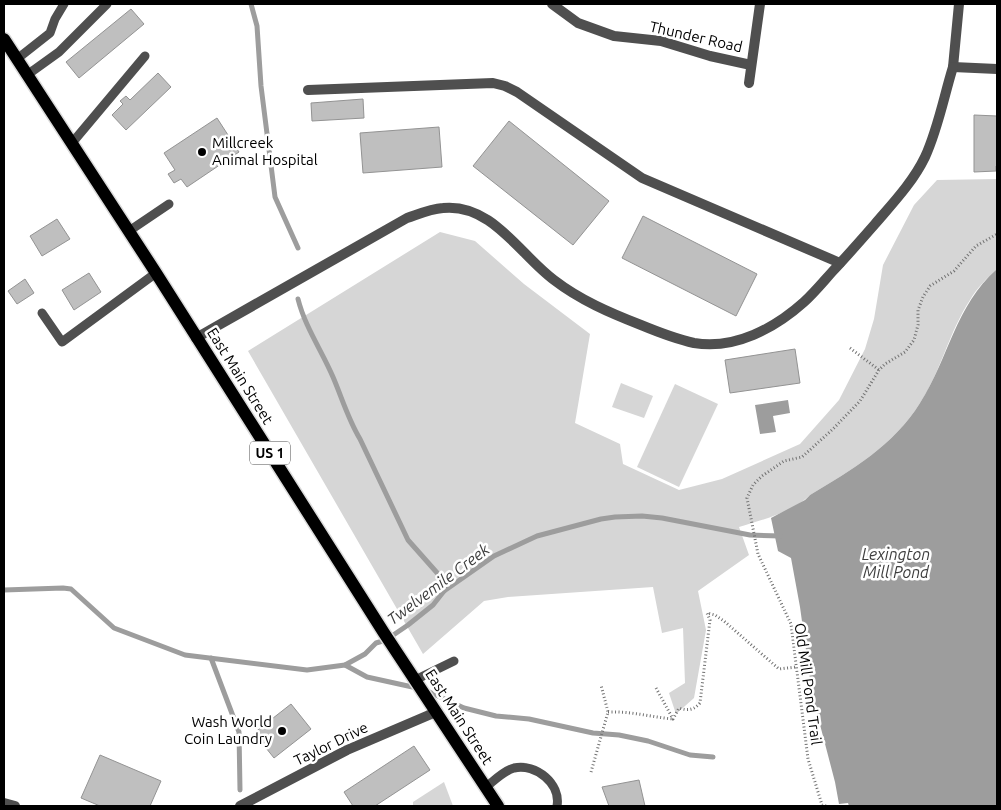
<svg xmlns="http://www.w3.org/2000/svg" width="1001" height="810" font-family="Ubuntu,sans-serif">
<rect width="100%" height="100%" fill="#fff"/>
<g fill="#d6d6d6">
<path d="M997,179V269C987,278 977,288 970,300C949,332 941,371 920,403C894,445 852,470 810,495C793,512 762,520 739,527L749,555L698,591L706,630L694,698L676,714L669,693L685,683L683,628L662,633L653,587L508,597L484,601L423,654L248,351L440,232L475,241L524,284L590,334L575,423L620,444L623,464L679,490L722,479L800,444L839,400L865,349L874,319L883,265L914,205L937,180Z"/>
<path d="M621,383L653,396L644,418L612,407Z"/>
<path d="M675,384L718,404L679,487L637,467Z"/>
<path d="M444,782L453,806H413V802Z"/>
</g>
<g fill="#9d9d9d">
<path d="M997,269V806H849L848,803L839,804L835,782L812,694L800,607L791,558L778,551L771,518L805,500L810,495C852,470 894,445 920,403C949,358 955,306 997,269Z"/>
<path d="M788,400L790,413L773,416L776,432L760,434L755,405Z"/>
</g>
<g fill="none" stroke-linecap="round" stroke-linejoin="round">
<g stroke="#9d9d9d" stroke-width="5">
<path d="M251,4L257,26L261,86L275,197L298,248"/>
<path d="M298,299C305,327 322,351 333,377C342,398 348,419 360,439L408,540L439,575L444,591"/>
<path d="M4,590L63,588L71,589L114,628L185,655L307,670L345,665L365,654L376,643L386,640L408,625L433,605L444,591L494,556L537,536L601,519L615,517L642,516L662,518L750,535L781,536"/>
<path d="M211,658L239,732L240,790"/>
<path d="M345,665L367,677L417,688"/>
<path d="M425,690L464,708L496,716L529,719L593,733L619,735L648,741L690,755L713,757"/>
</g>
</g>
<g fill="#bfbfbf" stroke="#939393">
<path d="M131,9L144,24L79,78L66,62Z"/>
<path d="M158,73L171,87L126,130L112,115L123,104L120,101L126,96L130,100Z"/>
<path d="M363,99L364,118L312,121L311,103Z"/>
<path d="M974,115L997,116V166H996V171L974,172Z"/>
<path d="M217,118L239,152L187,187L181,179L174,183L168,174L175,170L164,153Z"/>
<path d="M509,121L609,201L573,245L473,166Z"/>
<path d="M439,127L442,167L363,173L360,133Z"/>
<path d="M643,216L757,274L736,316L622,258Z"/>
<path d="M57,219L70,239L42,256L30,236Z"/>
<path d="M89,273L101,292L74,310L62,290Z"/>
<path d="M25,279L34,293L17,304L8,291Z"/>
<path d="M795,349L800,383L730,393L725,360Z"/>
<path d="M291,704L311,729L274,758L254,733Z"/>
<path d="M414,746L430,770L375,806H353L344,792Z"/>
<path d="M100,755L161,781L150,806H100L81,798Z"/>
<path d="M639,780L645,806H609L602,787Z"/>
</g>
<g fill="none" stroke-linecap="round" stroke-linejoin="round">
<defs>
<path id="primary" d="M4,39L156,273L384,633L498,806"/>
</defs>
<use href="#primary" stroke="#dbdbdb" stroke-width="15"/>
<g stroke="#717171" stroke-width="3" stroke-dasharray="1 2.5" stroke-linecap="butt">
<path d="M850,348L879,370"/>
<path d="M656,688L673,719L679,708C688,711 694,710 700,703L710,620L707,613L715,615L724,621L779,669L796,667"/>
<path d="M608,712C630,711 651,717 673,719"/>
<path d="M591,772L608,712L601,685"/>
<path d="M826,806L822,805L808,759L791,624L758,554L747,498L753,485L762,476L784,461L802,457L833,429L860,401L879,370L885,364L905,352L914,340L918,325V310L923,297L930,286L954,271L976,246L997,234"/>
</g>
<g stroke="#4f4f4f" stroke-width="9">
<path d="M17,59L50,33L55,19L64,4"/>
<path d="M27,75L59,52L107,4"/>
<path d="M72,143L145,56"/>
<path d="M129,231L169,204"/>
<path d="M42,313L62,342L156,273"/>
<path d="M415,680L454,661"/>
<path d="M485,788C494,781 503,771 514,768C536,763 561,784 557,806"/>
</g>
<g stroke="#4f4f4f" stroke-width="10">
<path d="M552,4L578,23L614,36L661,41L710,56L751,65"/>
<path d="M959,4L953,67L997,69"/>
<path d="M749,83L760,4"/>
<path d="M308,90L493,83L505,86L517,92L642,178L840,263"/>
<path d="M196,338L407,218C419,214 430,209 443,208C492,203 520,255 554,280C580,300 610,313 641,325C658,332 676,339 694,343C735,350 775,328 804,302C814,293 823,282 832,272C847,256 861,240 875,224C893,203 913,182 925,157C938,129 944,96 953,67"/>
<path d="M4,803L15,806"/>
<path d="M240,806L347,750L436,712"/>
</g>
<use href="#primary" stroke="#000" stroke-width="12"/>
</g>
<g fill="#000" stroke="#fff" stroke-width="2">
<circle cx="202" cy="152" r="5"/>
<circle cx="282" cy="731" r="5"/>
</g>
<g text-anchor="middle" stroke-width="5" stroke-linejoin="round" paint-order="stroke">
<rect fill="#fff" stroke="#4c4c4c" stroke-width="1" x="250" y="441.5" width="40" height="23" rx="4"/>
<g font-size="14" font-weight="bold" fill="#000">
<text x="270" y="458">US 1</text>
</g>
<g font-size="15" fill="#000" stroke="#fff">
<text transform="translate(696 37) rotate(13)" y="5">Thunder Road</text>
<text transform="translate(240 376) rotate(58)" y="5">East Main Street</text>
<text transform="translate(808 684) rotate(82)" y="5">Old Mill Pond Trail</text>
<text transform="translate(459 717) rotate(57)" y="5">East Main Street</text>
<text transform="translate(331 744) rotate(-26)" y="5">Taylor Drive</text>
</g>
<g font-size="15" fill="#000" stroke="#fff" text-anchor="start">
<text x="212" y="148">Millcreek<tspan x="212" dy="17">Animal Hospital</tspan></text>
<text x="272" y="727" text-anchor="end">Wash World<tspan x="272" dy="17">Coin Laundry</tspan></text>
</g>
<g font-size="16" font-style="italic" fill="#3e3e3e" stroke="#fff">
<text x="896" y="560">Lexington<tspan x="896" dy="18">Mill Pond</tspan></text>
<text transform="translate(438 584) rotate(-37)" y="6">Twelvemile Creek</text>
</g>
</g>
<rect width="1001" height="810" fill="none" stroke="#000000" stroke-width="10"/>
</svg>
